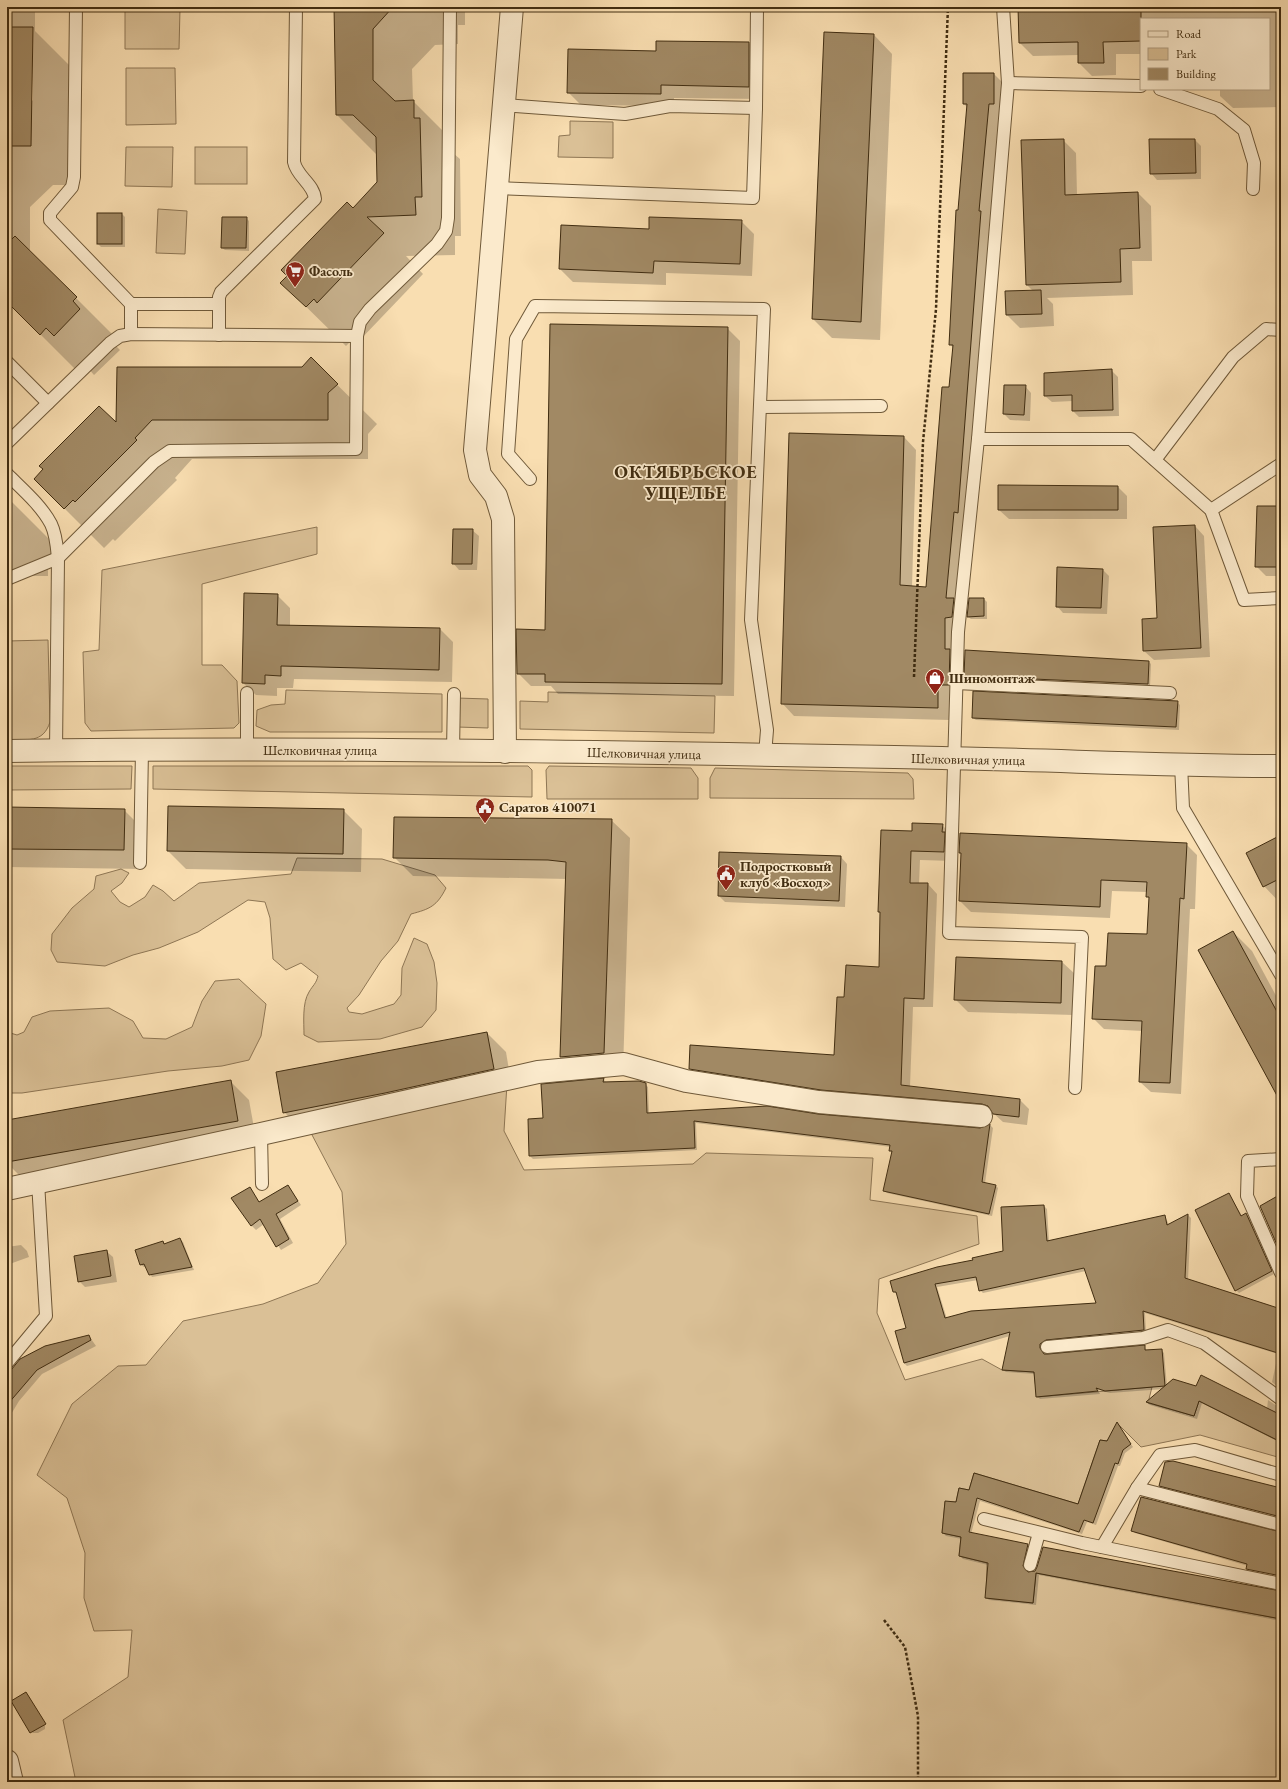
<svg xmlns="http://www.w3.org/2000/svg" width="1288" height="1789" font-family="'EB Garamond',serif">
<rect width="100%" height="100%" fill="#f9deb1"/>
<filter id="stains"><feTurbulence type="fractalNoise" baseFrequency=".005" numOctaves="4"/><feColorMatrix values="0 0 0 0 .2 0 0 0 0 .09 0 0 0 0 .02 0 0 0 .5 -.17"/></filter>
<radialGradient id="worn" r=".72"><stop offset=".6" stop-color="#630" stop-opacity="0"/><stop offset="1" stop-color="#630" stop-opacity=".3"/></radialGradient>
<g fill="#dac096" stroke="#8e7654">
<path d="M125,8L180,9L179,49H125Z"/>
<path d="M126,68H175L176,124L126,125Z"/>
<path d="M570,121L613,122V158L558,157L559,136L570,135Z"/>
<path d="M126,147H173L172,187L125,186Z"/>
<rect x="195" y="147" width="52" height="37"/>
<path d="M158,209L187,211L185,254L156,253Z"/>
<path d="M317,527V554L202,584V665H222L237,681L239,723L234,728L91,731L85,723L83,652L99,650L102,570Z"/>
<path d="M48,640L50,722C43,744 27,739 7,740V641Z"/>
<path d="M286,690L442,694V732H270L256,726L257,710L271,705L285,704Z"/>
<path d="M548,692L715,696L714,733L520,729V701L548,702Z"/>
<path d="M457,698L488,699V728L457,727Z"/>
<path d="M7,766H132L131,789L7,790Z"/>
<path d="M153,766H528L532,770V797L153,789Z"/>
<path d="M549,766L691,768L698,778V799H547L546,770Z"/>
<path d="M715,768L908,773L913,779L914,799L710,798V778Z"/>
<path d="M297,858L382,859L435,875L446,888C437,906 430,909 411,914L398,941L381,961L359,995L347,1008L349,1012L362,1014L394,1004L401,995L402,968L414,938L427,944L434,962L437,983L436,1010L422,1027L380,1039L318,1042L304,1035C304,1023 302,1003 309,992C313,985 316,984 318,976L301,963L286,970L273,959L270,918L265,902L248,900L198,932L159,948L133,955L105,966L57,962L51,950L52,934L72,908L94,889L96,876L121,869L129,873L122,883L111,891L120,902L129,907L145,897L153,885L163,891L174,901L199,883L291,874Z"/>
<path d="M239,979L266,1004L261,1036L249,1060L222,1066L168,1071L22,1093H7V1032L17,1035L24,1032L32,1017L50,1011L109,1008L133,1021L143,1038L166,1039L192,1027L202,1001L215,981Z"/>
<path d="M507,1084L504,1131L524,1170L693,1164L706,1153L873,1158L870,1200L977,1216L979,1244L879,1279L877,1313L905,1380L982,1359L1002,1370L1034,1372L1037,1397L1152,1387L1148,1403L1194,1416L1199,1401L1281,1442V1458L1200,1435L1141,1447L1119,1425L1107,1441L1100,1440L1078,1504L974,1473L969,1490L959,1488L956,1502H945L942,1533L961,1537L959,1556L987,1563L986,1598L1033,1603L1036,1573L1281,1619V1782H76L63,1720L128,1677L132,1630L94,1631L84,1598L85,1553L67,1498L37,1475L72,1404L118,1366L146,1365L183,1321L263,1304L318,1283L346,1244L342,1192L311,1133Z"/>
</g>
<g fill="#0003" fill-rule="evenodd">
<path d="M7,7H35V31L72,68L71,185H53L30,207V252L116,338L112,342L120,350L94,375L87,367L80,374L7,301ZM31,43H33V101L31,99Z"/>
<path d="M335,7H465V25H458V44L435,45L412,69L413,101L453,141V153L460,159L461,236H455V255L406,256L423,274L358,342L354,338L346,346L282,283L378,183L377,155L337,115Z"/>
<path d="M1019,7H1281V107L1233,108L1220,96V89H1269V19H1141V54H1116V75L1092,76L1079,63V55L1033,56L1020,43Z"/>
<path d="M874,35L892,54L880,340L832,338L813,319Z"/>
<path d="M749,43L762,56L761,99L674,98V106L581,105L568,92L657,52Z"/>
<path d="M994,74L1006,86L950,720L794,716L782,703L904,437L916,450L912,587L927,588L953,348L950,344L959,211L968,108L964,104Z"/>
<path d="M1279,136H1281V163H1280Z"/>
<path d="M1063,140L1076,153L1077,195L1138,193L1151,206L1152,261H1132L1133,295L1047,298L1053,304L1054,326L1020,328L1007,315L1033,291L1027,285Z"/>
<path d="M1195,140L1201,146V179L1157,180L1151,173Z"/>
<path d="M98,214H122L125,217V247H101L98,244Z"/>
<path d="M246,218L249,221V251L225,250L222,248Z"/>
<path d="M741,221L754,234L752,276L666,273V285L573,282L560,269L650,230Z"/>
<path d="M727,328L740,341L734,696L558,694L551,686H531L518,673L546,631Z"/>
<path d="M311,359L377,424L368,434V459H192L175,478L177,480L115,541L113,539L104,548L35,479L117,424L302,368Z"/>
<path d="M1111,370L1118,377L1119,416L1079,417L1073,411V401L1052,402L1045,396Z"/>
<path d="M1025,386L1031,393L1030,421L1010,420L1004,414Z"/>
<path d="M1118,487L1127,496V519H1009L999,510Z"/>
<path d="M7,497L59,549L48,561V576H7Z"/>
<path d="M1281,507V576H1266L1256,566Z"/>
<path d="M1195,526L1204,536L1210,657L1154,660L1144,651Z"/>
<path d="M472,530L479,536L477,570H459L453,563Z"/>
<path d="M1103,570L1109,576L1107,614L1063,613L1057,606Z"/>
<path d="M277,595L290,608V626L440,629L453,642L452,682L294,679L293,688H277V696L256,695L243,683Z"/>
<path d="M984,599L987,602V619H971L968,617Z"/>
<path d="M1279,626H1281V650L1278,647Z"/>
<path d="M1148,661L1151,664L1150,687L968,678L965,675Z"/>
<path d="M1177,702L1180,705L1179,730L976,720L973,718Z"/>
<path d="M7,808L124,810L143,829L142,869L7,867Z"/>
<path d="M343,810L362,829L361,872L186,869L168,851Z"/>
<path d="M611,820L630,838L623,1072L580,1076L561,1057L567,879L413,876L394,857Z"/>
<path d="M942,825L951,834L953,861L920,860L919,884H928L937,894L933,1007H913L910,1087L1020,1100L1029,1109L1027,1125L1003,1122L992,1112L830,1098L699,1077L690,1068L835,1056L845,998L879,968L881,914L879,912L913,832Z"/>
<path d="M1281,836V904L1264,886Z"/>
<path d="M1186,844L1197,855L1195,909H1190L1181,1094L1151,1092L1140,1082L1143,1031L1104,1029L1093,1018L1107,967L1148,935L1150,899L1147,896V892L1112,891L1110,918L971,912L960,901L962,855L960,852Z"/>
<path d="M841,857L847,864L845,907L725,902L719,896Z"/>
<path d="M1233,932L1252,951L1281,1005V1100Z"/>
<path d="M1062,962L1075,974L1073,1015L968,1012L955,999Z"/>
<path d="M487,1033L506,1052L512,1088L303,1131L284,1112Z"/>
<path d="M603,1079L606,1082L645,1084L648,1087L649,1113L818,1115L980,1129L990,1125L993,1128L985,1183L996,1186L998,1188L992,1216L887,1193L884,1190L893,1153L890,1151L891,1147L696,1123L697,1150L533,1159L530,1156L544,1119Z"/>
<path d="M230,1081L249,1100L256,1139L24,1180L7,1163V1121Z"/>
<path d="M288,1186L301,1205L280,1219L293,1243L281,1250L264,1224L256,1230L251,1225L249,1188L260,1203Z"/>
<path d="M1229,1194L1242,1216L1246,1214L1249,1217L1274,1274L1239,1293L1236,1290Z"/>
<path d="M1044,1206L1047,1209L1049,1241L1165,1216L1169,1225L1188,1215L1191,1218L1188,1280L1281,1310V1390L1272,1382L1278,1354L1145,1313L1146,1332L1043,1346L1042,1352L1044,1355L1144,1346L1147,1351L1161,1350L1164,1353L1167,1386L1267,1409L1268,1400L1277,1406L1281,1407V1443L1202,1403L1197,1419L1150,1405L1147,1403L1164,1389L1110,1393L1098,1390L1100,1394L1040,1399L1037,1396L1036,1374L1006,1372L1003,1370L1010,1336L907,1366L904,1363L908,1329L897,1294L894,1292L974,1261L1004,1252ZM1086,1271L1098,1304L947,1319L937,1287L978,1280L980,1290L983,1293Z"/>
<path d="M180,1239L183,1242L194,1270L152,1277L146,1267H144L141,1265L163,1242L165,1244Z"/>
<path d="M21,1245L27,1251L29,1257L7,1265V1247Z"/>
<path d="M106,1251L113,1257L117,1282L85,1287L79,1281Z"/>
<path d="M89,1336L96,1346L42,1374L19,1401L7,1421V1376Z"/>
<path d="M1117,1424L1133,1447L1125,1453L1120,1466H1118L1096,1525L1087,1522L1082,1534L980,1501L971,1534L1028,1545L1030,1548L1025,1570L1028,1573L1036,1571L1281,1592V1621L1039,1575L1036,1605L989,1600L986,1597L988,1565L963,1559L960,1556L962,1539L946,1536L943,1533L957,1503L960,1489L1078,1505Z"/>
<path d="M1160,1486L1281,1489V1519L1163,1488Z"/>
<path d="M1132,1530L1281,1533V1578L1250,1572L1247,1569L1248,1566L1135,1533Z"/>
<path d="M45,1723V1729L38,1733H33L29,1730Z"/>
</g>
<g fill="#a18964" stroke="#412d11" fill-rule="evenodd">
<path d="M334,7H393L373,29V80L395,101L414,100V118H420L422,197H415L416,215L367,217L384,233L317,303L314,299L306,307L280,283L287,276L281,270L347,202L353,208L377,182L376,137L353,115H336Z"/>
<path d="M1018,7H1141V41L1103,42L1104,63H1078V42L1019,43Z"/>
<path d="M7,27H33L31,146H7Z"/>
<path d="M824,32L874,34L861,322L812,319Z"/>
<path d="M656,41L749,42V87L661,85V94L567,93L568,49L656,51Z"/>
<path d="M963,73H994V104H989L979,211H981L958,513L954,512L946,598H954L952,617L945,618V649H950L949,685H938V708L781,704L789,433L904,436L900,585L926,587L942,387H949L953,345H949L956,210H958L967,104H963Z"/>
<path d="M1064,139L1065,195L1138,192L1140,248L1120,249L1121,282L1026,285L1021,140Z"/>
<path d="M1149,139H1195L1196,173L1150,174Z"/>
<rect x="97" y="213" width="25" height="31"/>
<path d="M222,217H247L246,248H221Z"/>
<path d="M649,217L742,220L740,264L654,261L653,273L559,269L561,225L649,229Z"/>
<path d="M15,236L77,297L73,301L80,309L54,336L46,328L40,335L7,302V244Z"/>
<path d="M1041,290L1042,314L1006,315L1005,291Z"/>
<path d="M550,324L728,327L722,684L545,682V674H517L516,629L545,630Z"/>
<path d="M311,357L338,384L328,393V420H152L135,438L137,440L75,502L73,500L64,509L34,479L43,469L39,466L99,406L116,422L117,367H302Z"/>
<path d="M1112,369L1113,410L1072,411V395L1044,396V373Z"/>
<path d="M1004,385H1026L1024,415L1003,414Z"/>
<path d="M998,485L1118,486V510H998Z"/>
<path d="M1257,506H1281V567H1255Z"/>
<path d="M1195,525L1201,648L1143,651L1142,619L1157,618L1153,527Z"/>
<path d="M453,529H473L472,564H452Z"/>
<path d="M1057,567L1103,569L1101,608L1056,607Z"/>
<path d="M244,593L278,594L277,625L440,628L439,670L281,666V676L265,675V684L242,683Z"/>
<path d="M969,598H984V616L967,617Z"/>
<path d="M965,650L1149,661L1148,684L964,676Z"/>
<path d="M973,691L1178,701L1176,727L972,718Z"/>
<path d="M168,806L344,809L343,854L167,851Z"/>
<path d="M7,807L125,809L124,850L7,849Z"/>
<path d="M394,817L612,819L604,1053L560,1057L566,862L548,860L393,858Z"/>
<path d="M912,823L943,824L942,832H945L944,852L911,851L910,883H928L924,999L904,998L901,1085L1020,1099L1019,1117L993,1114L988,1106L982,1104L821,1090L689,1069L690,1045L834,1055L837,997H844L846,965L879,967L880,912H878L881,830L912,831Z"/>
<path d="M960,833L1187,843L1184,899L1180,898L1170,1083L1139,1082L1142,1021L1092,1019L1095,966H1106L1108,933L1147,934L1149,897H1146L1147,882L1101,880L1100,907L959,901L961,853H959Z"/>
<path d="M1281,835V878L1263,887L1246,853Z"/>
<path d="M719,852L841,856L839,901L718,896Z"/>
<path d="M1233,931L1281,1019V1103L1198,950Z"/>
<path d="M956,957L1062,961L1061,1003L954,1000Z"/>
<path d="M487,1032L494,1069L385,1093L283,1113L276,1072Z"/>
<path d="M604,1078L603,1082L639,1081L646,1083L647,1113L767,1106L818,1114L980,1128L990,1124L982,1182L996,1185L989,1214L883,1191L892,1151H889L890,1145L694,1121L695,1148L529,1156L528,1119L543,1118L541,1084Z"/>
<path d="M231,1080L238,1121L7,1162V1120Z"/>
<path d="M288,1185L298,1201L276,1214L289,1239L276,1247L260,1219L251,1226L231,1198L250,1187L259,1202Z"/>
<path d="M1229,1193L1241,1216L1246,1213L1272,1271L1235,1291L1195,1210Z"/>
<path d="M1281,1194V1254L1260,1206Z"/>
<path d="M1044,1205L1047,1241L1165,1215L1167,1225L1188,1214L1185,1278L1281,1309V1354L1143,1311L1144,1330L1046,1340L1040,1344V1348L1044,1354H1048L1145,1345V1350L1162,1349L1165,1386L1105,1391L1096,1388L1098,1391L1036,1397L1034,1372L1002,1370L1010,1332L904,1363L895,1331L906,1328L896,1292H893L890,1281L937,1267L973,1260L972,1258L1003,1251L1001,1207ZM1084,1268L1096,1303L971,1311L945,1318L935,1284L976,1277L979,1291Z"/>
<path d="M180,1238L192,1267L149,1275L144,1264L140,1265L135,1250L163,1241L164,1244Z"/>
<path d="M107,1250L111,1276L78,1282L74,1256Z"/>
<path d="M89,1335L91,1340L37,1370L7,1405V1375L20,1359L45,1346Z"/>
<path d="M1201,1375L1281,1415V1442L1199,1401L1194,1416L1146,1402L1173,1379L1196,1386Z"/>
<path d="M1117,1422L1131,1444L1123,1450L1118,1464L1115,1463L1093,1523L1084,1520L1079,1532L977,1498L969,1532L1028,1544L1023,1566L1028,1572L1035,1571L1037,1567L1043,1547L1281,1591V1619L1036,1573L1033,1603L985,1598L988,1563L959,1556L961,1537L942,1533L945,1501L956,1502L959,1488L969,1490L974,1473L1078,1504L1100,1440L1107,1441Z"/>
<path d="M1173,1461L1281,1488V1517L1159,1486L1165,1462Z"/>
<path d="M1141,1497L1281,1532V1576L1246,1569L1247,1564L1131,1531Z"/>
<path d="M26,1692L46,1724L30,1733L11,1701Z"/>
</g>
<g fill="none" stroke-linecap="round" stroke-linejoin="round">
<defs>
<g id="lane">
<path d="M76,7L74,177L72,187L50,213V220L131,304V334"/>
<path d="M1003,7L1008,83L978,439L958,632L949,933L1082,937L1075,1088"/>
<path d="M1008,83L1141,86"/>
<path d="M1160,89L1218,109L1244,130L1254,163L1253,189"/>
<path d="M503,105L625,114L670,106L756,108L757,7"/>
<path d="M496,188L753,198L756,108"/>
<path d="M131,304H219"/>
<path d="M219,335V297L221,292L315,199C314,184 297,177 294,162L296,7"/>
<path d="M7,362L48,403"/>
<path d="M761,407L881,406"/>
<path d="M978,439H1131L1211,510L1244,600L1281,598"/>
<path d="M7,443L110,343L120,336L131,334L357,336"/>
<path d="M1155,460L1233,357L1266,329L1281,330"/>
<path d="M7,474C22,489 41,505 51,524C56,534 57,547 58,558L56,751"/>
<path d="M530,479L508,454L516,339L535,306L764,309L751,620L767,730L765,755"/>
<path d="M1211,510L1281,464"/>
<path d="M7,579L58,558L154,462L170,451L356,449L357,336L360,322L370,309L437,244L446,231L448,218L450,7"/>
<path d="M956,683L1170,693"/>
<path d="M247,750V693"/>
<path d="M453,751L454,694"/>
<path d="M1181,764L1183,808L1281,975"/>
<path d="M140,863L142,750"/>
<path d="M261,1134L262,1184"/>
<path d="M1281,1159L1248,1161L1247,1196L1281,1273"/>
<path d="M1047,1347L1143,1338L1168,1330L1204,1343L1281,1399"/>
<path d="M7,1363L46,1316L38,1182"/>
<path d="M1137,1488L1281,1525"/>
<path d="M984,1519L1082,1543L1281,1584"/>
<path d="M1102,1547L1137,1488L1160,1455L1195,1450L1281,1475"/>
<path d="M1030,1565L1039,1533"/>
</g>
<g id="street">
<path d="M7,751C319,747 630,752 942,758C1055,760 1168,766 1281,766"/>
<path d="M505,752L503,519L496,496L480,475L475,450L512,7"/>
<path d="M7,1189L261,1134L538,1072L624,1064L686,1081L819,1102L981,1116"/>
<path d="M7,1761L12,1782"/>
</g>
</defs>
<use href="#lane" stroke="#6f5939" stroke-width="14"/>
<use href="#street" stroke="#6f5939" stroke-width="24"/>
<g stroke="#412d11" stroke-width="2.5" stroke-dasharray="3 2" stroke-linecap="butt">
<path d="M914,677L923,442L936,309L948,7"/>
<path d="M884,1620L905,1647L918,1716V1782"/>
</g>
<use href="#lane" stroke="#fbeacc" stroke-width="12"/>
<use href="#street" stroke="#fbeacc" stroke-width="22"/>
</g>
<defs>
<symbol id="supermarket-pin" viewBox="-11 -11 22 30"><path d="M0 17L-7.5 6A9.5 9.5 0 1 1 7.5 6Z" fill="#8f2418" stroke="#fbeacc"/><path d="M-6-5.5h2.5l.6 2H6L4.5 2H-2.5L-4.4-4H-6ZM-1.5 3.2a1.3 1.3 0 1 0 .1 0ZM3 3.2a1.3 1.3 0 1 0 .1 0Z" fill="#fff"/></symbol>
<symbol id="shop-pin" viewBox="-11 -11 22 30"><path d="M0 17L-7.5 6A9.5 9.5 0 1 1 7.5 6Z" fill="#8f2418" stroke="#fbeacc"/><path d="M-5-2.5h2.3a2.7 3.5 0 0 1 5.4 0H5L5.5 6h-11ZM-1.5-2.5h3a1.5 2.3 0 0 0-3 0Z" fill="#fff"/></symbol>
<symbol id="civic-pin" viewBox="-11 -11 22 30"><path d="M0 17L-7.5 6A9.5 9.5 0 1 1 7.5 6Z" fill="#8f2418" stroke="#fbeacc"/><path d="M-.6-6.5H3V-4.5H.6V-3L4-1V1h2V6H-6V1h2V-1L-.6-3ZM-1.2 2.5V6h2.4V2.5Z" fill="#fff"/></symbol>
</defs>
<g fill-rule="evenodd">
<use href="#supermarket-pin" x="284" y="260" width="22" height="30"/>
<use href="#shop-pin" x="924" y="667" width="22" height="30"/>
<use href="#civic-pin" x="474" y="796" width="22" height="30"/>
<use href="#civic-pin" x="715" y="863" width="22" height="30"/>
</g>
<g text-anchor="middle" stroke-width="3.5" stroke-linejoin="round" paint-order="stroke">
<g font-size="14" font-weight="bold" fill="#412d11" stroke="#fbeacc" text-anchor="start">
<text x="309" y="276">Фасоль</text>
<text x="949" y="683">Шиномонтаж</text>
<text x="499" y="812">Саратов 410071</text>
<text x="740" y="871">Подростковый<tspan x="740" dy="16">клуб «Восход»</tspan></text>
</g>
<g font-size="14" fill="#412d11" stroke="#fbeacc">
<text x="320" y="755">Шелковичная улица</text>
<text transform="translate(644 753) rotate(1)" y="5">Шелковичная улица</text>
<text transform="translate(968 759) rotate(1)" y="5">Шелковичная улица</text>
</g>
<g font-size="18" font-weight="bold" letter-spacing="1" fill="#412d11" stroke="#fbeacc">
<text x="686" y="478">ОКТЯБРЬСКОЕ<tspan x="686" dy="21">УЩЕЛЬЕ</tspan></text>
</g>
</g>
<rect width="1288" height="1789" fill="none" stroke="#f9deb1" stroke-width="24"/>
<rect x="8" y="8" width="1272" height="1773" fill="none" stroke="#412d11" stroke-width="2"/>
<rect x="12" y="12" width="1264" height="1765" fill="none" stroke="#412d11"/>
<rect x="1140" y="18" width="130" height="72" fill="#fbeacc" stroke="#b19e81"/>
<rect x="1148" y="31" width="20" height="6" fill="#fbeacc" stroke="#b19e81"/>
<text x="1176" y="38" font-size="12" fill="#412d11">Road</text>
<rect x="1148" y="48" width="20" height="12" fill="#dac096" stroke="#b19e81"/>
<text x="1176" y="58" font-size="12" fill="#412d11">Park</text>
<rect x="1148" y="68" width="20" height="12" fill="#a18964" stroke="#b19e81"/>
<text x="1176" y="78" font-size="12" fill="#412d11">Building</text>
<rect width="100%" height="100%" filter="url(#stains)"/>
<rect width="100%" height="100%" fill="url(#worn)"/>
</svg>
